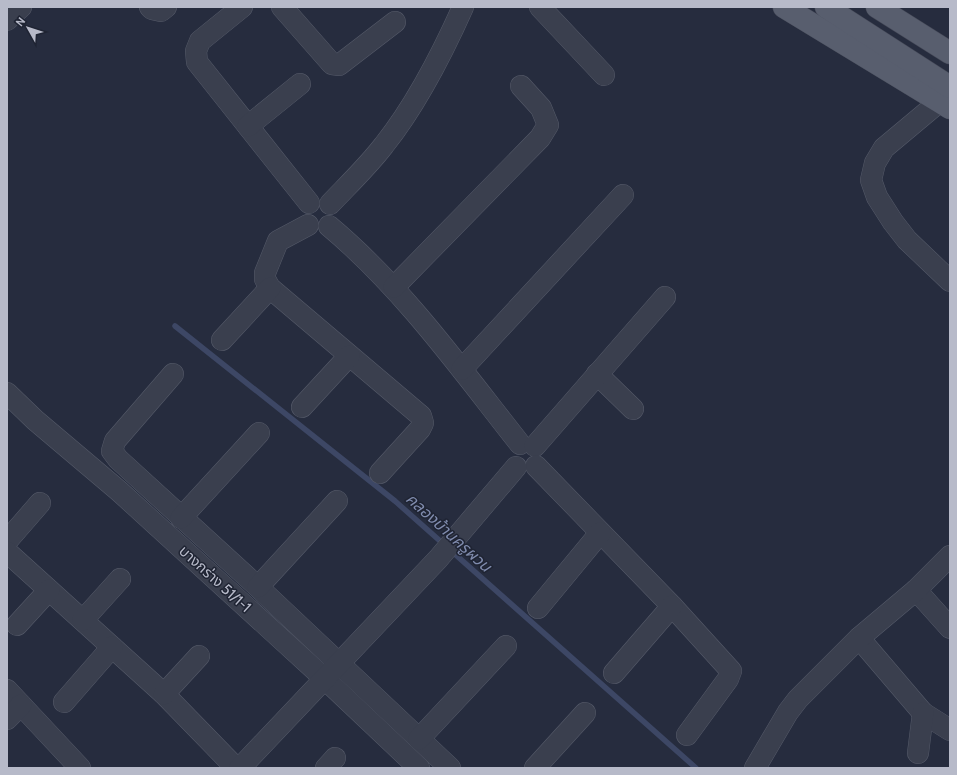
<svg xmlns="http://www.w3.org/2000/svg" width="957" height="775" font-family="Cabin,'Noto Sans Thai',sans-serif">
<rect width="100%" height="100%" fill="#262c3e"/>
<g fill="none" stroke-linecap="round" stroke-linejoin="round">
<path stroke="#3d4765" stroke-width="5.5" d="M175,326L395,501L696,768"/>
<defs>
<g id="minor">
<path d="M150,7L152,9L161,11L166,7"/>
<path d="M242,7L200,41L196,51L197,62L309,203"/>
<path d="M282,7L332,64L339,65L395,22"/>
<path d="M540,7L604,75"/>
<path d="M7,20L21,7"/>
<path d="M939,102L884,148L875,163L871,180L877,197L893,222L907,240L950,281"/>
<path d="M248,126L300,84"/>
<path d="M330,204C348,185 368,166 384,145C416,105 442,54 463,7"/>
<path d="M308,225L278,241L265,273V279L270,288L421,416L423,423L420,429L380,473"/>
<path d="M329,226C403,288 460,368 520,444"/>
<path d="M394,287L540,138L548,125L541,108L521,86"/>
<path d="M222,340L270,288"/>
<path d="M462,369L623,195"/>
<path d="M173,374L115,441L112,451L118,459L258,587L450,768"/>
<path d="M597,374L633,409"/>
<path d="M7,393L35,420L119,491L325,679L419,768"/>
<path d="M302,407L349,356"/>
<path d="M535,446L665,297"/>
<path d="M536,466L672,606L731,671L728,679L687,735"/>
<path d="M181,518L259,433"/>
<path d="M7,541L40,503"/>
<path d="M7,552L164,694L236,768"/>
<path d="M258,587L337,501"/>
<path d="M916,590L950,628"/>
<path d="M538,608L600,533"/>
<path d="M83,620L120,579"/>
<path d="M17,625L49,590"/>
<path d="M859,638L923,713L950,730"/>
<path d="M614,673L672,606"/>
<path d="M7,690L80,768"/>
<path d="M164,694L199,656"/>
<path d="M64,702L112,647"/>
<path d="M7,719L21,705"/>
<path d="M419,739L506,646"/>
<path d="M918,753L923,713"/>
<path d="M240,768L438,559L516,467"/>
<path d="M326,768L335,758"/>
<path d="M535,768L585,713"/>
<path d="M755,768L788,712L798,699L859,638L916,590L950,556"/>
</g>
<g id="major">
<path d="M784,7L950,108"/>
<path d="M826,7L950,87"/>
<path d="M877,7L950,53"/>
</g>
</defs>
<use href="#minor" stroke="#555a69" stroke-width="22"/>
<use href="#major" stroke="#444857" stroke-width="23"/>
<use href="#minor" stroke="#3a3f4e" stroke-width="21"/>
<use href="#major" stroke="#585e6e" stroke-width="22"/>
</g>
<g text-anchor="middle" stroke-width="3" stroke-linejoin="round" paint-order="stroke">
<g font-size="15" fill="#b7bac9" stroke="#1f2433">
<text transform="translate(215 579) rotate(42)" y="5">บางกร่าง 51/1-1</text>
</g>
<g font-size="16" font-style="italic" fill="#808cae" stroke="#1f2433">
<text transform="translate(449 532) rotate(42)" y="6">คลองบ้านครูผวน</text>
</g>
</g>
<rect width="957" height="775" fill="none" stroke="#b7bac9" stroke-width="16"/>
<g transform="translate(28 28) rotate(309)" stroke="#1f2433" stroke-width="3" paint-order="stroke">
<path d="M0-3L7 15L0 10L-7 15Z" fill="#b7bac9"/>
<text y="-6" font-size="11" font-weight="bold" text-anchor="middle" fill="#b7bac9">N</text>
</g>
</svg>
